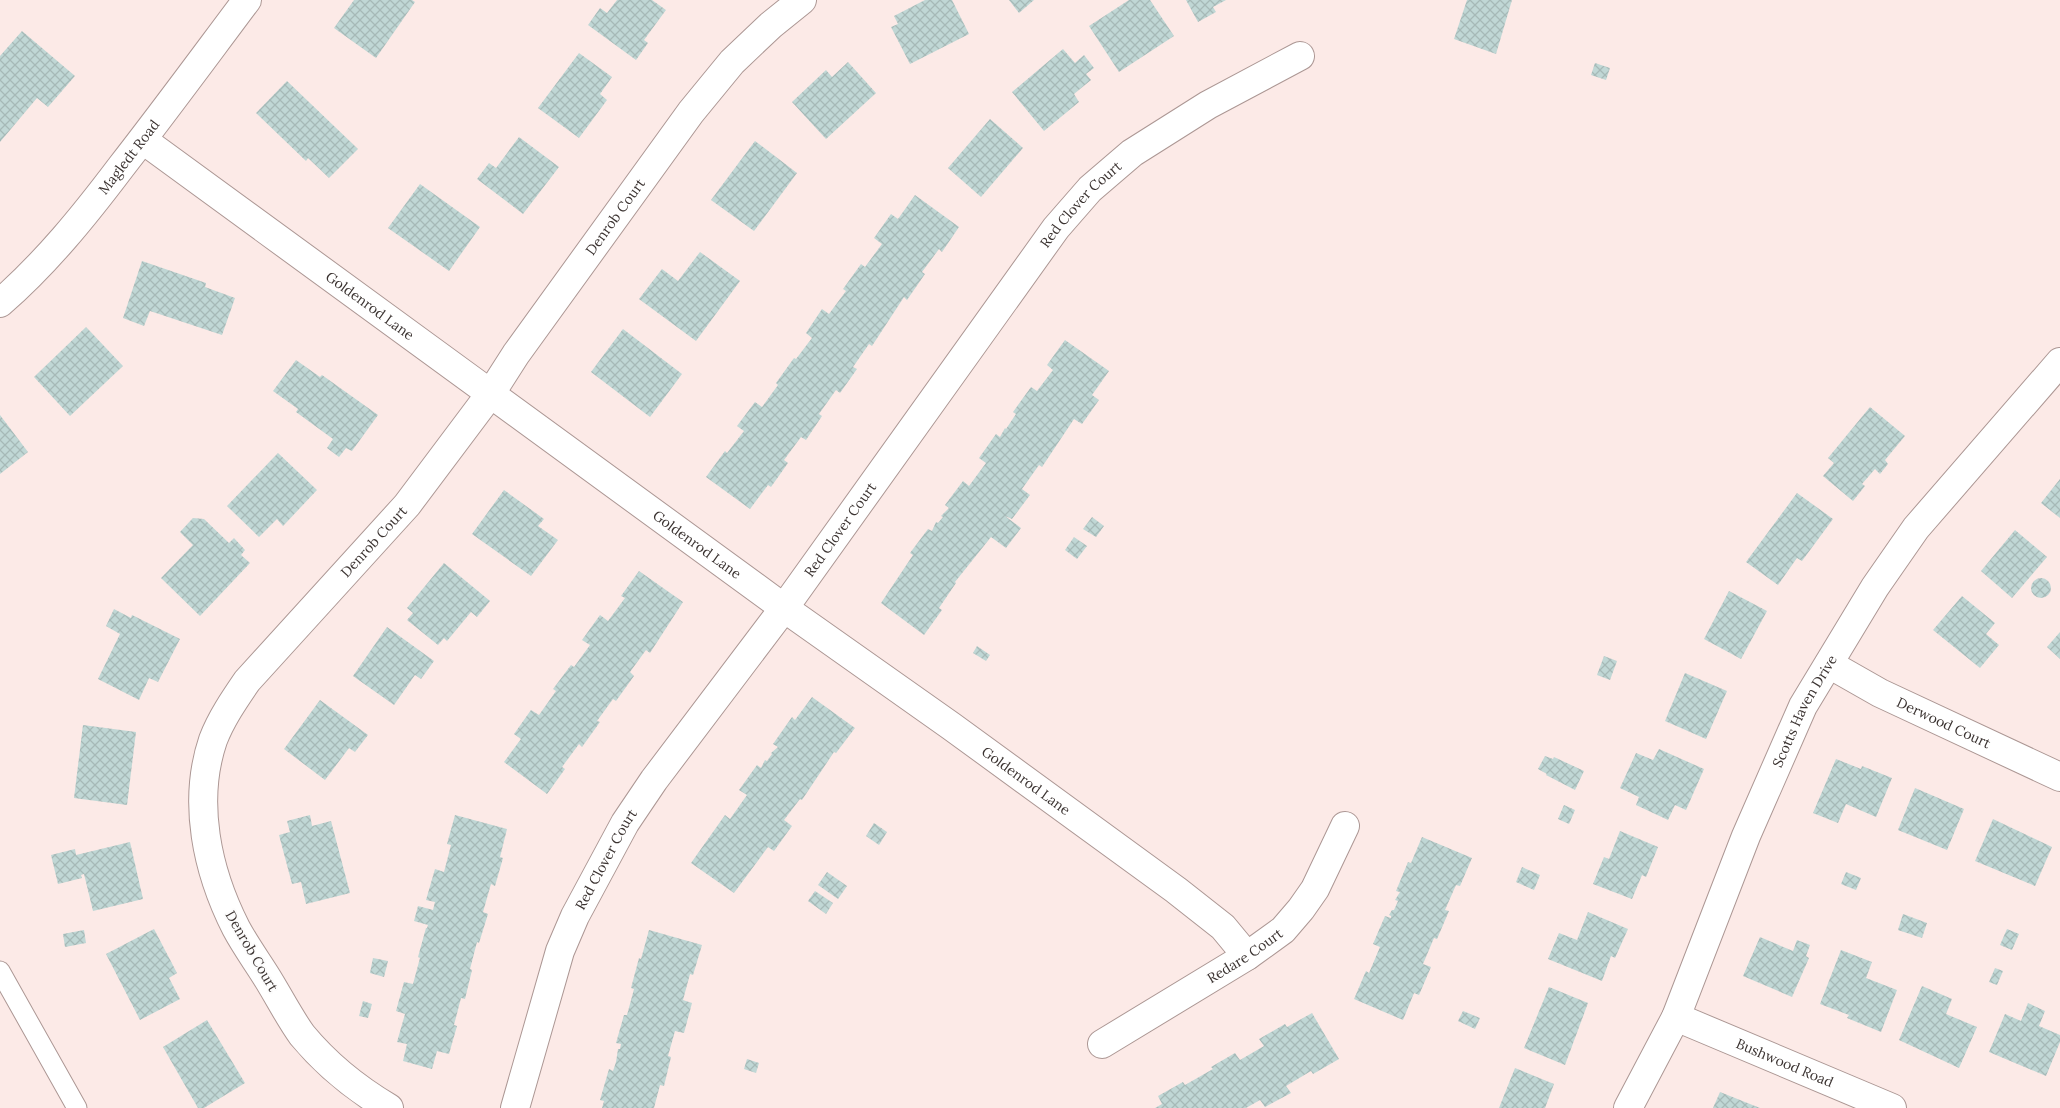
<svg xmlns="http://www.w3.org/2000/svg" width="2060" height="1108" font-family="Lora,serif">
<defs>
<pattern id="building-cross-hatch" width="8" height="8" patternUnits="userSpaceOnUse" patternTransform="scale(1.25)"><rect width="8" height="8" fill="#c0d7d5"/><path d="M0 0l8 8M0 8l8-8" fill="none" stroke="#a6b9b7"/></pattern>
</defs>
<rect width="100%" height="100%" fill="#fceae7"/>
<g fill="url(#building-cross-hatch)">
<path d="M354,0H412L415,2L376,58L334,28Z"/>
<path d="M617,0H652L666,10L644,40L648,43L636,60L588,25L600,8L607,13Z"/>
<path d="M925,0H952L969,34L910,64L891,27L898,24L894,16Z"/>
<path d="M1009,0H1034L1019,13Z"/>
<path d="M1129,0H1150L1174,36L1119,72L1089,26Z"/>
<path d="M1186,0H1226L1213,7L1216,12L1198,22Z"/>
<path d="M1467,0H1512L1496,54L1454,39Z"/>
<path d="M22,31L75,76L48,107L37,98L0,142V56Z"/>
<path d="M1063,49L1075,63L1084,55L1094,68L1086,74L1091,80L1074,94L1079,102L1044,131L1012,92Z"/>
<path d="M579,53L612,77L600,94L607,100L579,138L538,108Z"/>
<path d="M848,62L876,93L826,139L792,102L826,70L832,77Z"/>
<path d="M1595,63L1610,68L1606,80L1591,75Z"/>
<path d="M287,81L358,149L329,178L308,158L306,161L256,113Z"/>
<path d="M990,119L1023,148L981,197L948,168Z"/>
<path d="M519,137L559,167L523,214L477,179L489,163L496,168Z"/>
<path d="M755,141L797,173L754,231L711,200Z"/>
<path d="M420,184L480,227L449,271L388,228Z"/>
<path d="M915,195L959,227L942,252L939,249L922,272L925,274L907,300L904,297L872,346L869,344L853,367L857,369L840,393L836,390L819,414L822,416L806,440L801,437L784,460L788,463L771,487L768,485L750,509L706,477L725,451L727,453L744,431L737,426L755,402L762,407L778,385L776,383L794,358L796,359L812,338L806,333L822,309L829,314L846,291L843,289L861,264L865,267L882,244L874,238L891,214L898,219Z"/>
<path d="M700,252L740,281L696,341L639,299L662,269L678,281Z"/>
<path d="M142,261L206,283L205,287L235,298L222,335L150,311L144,326L123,318Z"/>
<path d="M86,327L123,366L70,416L34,377Z"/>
<path d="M623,329L682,374L650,417L591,372Z"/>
<path d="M1065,340L1109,371L1092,395L1099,400L1082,424L1074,419L1042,467L1039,465L1022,489L1030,495L1012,519L1005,516L1021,528L1006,548L991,537L955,582L956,583L939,608L942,610L924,635L881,603L913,555L910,553L928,529L932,531L936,522L938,523L943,517L941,516L949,508L945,505L963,481L969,486L986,463L979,458L996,434L1000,437L1005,428L1006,429L1016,414L1013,412L1031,387L1037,391L1053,370L1047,365Z"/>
<path d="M296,360L320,377L322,375L378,415L352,451L346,448L339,457L327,448L333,439L296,412L298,409L273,391Z"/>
<path d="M1870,407L1905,436L1885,460L1888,464L1880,474L1875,469L1862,484L1865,486L1853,501L1823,476L1834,463L1828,458Z"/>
<path d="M0,415L28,452L0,474Z"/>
<path d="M278,453L317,490L283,526L277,519L259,537L227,506Z"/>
<path d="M2060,479V518L2041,503Z"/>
<path d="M504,490L544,519L538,526L558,540L531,576L472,534Z"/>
<path d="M1797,493L1833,519L1802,561L1797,558L1778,585L1746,562Z"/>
<path d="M1092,517L1104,526L1096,537L1083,529Z"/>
<path d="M193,518L204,519L229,543L234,538L245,550L241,555L250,563L200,616L161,578L193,545L180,532Z"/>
<path d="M2015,530L2047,557L2012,598L1981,571Z"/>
<path d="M1074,537L1087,546L1077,559L1065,550Z"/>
<path d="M444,563L490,601L477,617L471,612L447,641L444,638L438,645L407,620L413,613L407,608Z"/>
<path d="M639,571L683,602L650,653L646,650L630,672L634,676L616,701L613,699L597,721L600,722L582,747L579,744L562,767L565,769L547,794L504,762L521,739L514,734L531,710L539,715L556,691L553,689L571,665L574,667L590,645L582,640L600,615L608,621L625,598L621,596Z"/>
<circle cx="2041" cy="588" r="10"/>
<path d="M1729,591L1767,611L1741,659L1704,639Z"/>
<path d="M1962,596L1995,623L1986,634L1999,645L1980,668L1933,630Z"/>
<path d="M114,609L131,618L132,615L180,639L158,682L149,678L139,700L98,679L120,634L106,626Z"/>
<path d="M387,627L434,661L421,679L415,675L394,705L353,676Z"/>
<path d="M2060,632V659L2047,647Z"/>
<path d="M977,646L990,655L986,661L973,653Z"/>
<path d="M1604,656L1617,661L1610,680L1597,675Z"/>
<path d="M1685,673L1727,691L1706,739L1665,721Z"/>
<path d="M812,697L855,728L836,753L834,752L802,800L800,799L784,820L792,826L774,851L768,847L734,893L691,863L725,815L730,819L747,795L739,790L757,765L761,768L765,760L767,761L772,754L771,753L778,747L773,744L792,717L795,720Z"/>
<path d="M320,700L368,735L355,752L349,748L325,780L284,749Z"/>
<path d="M83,725L136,732L127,805L74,798Z"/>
<path d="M1659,749L1704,769L1686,810L1675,805L1668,820L1636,805L1639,797L1620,788L1636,753L1653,760Z"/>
<path d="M1545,756L1553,759L1554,757L1584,771L1575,790L1546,775L1547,774L1538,769Z"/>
<path d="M1836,759L1861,769L1862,766L1892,778L1876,817L1846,804L1838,823L1813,813Z"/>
<path d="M1915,788L1964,809L1947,850L1898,830Z"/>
<path d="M1564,805L1575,810L1569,824L1558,819Z"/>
<path d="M310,815L312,826L331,821L350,893L306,904L301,882L292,884L279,835L290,832L287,821Z"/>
<path d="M455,815L507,829L500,857L503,858L495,886L491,884L483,912L488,914L479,943L477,942L470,969L472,970L465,999L461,998L454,1025L457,1026L449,1054L437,1051L432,1069L403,1061L407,1044L397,1042L405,1014L396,1011L404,982L413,984L420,958L418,957L426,928H427L428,925L414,921L418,906L433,910L435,902L426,900L435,869L444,872L451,845L447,844Z"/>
<path d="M1993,819L2052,847L2035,886L1975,861Z"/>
<path d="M874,823L887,832L879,845L866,836Z"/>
<path d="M1620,831L1658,847L1646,877L1642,875L1632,899L1593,884L1604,857L1609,859Z"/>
<path d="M1422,837L1472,858L1460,886L1456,885L1445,910L1449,911L1437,939L1434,938L1423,964L1431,967L1419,995L1414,993L1403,1020L1354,999L1366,971L1369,973L1380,947L1373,944L1385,916L1391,918V916L1389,915L1392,910H1394L1398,901L1395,900L1400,892L1396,891L1408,862L1411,863Z"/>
<path d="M130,842L143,899L93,911L84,874L81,875L82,878L58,884L51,855L75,849L76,855Z"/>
<path d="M1522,867L1540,875L1534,890L1516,882Z"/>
<path d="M827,872L847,886L838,899L818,885Z"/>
<path d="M1846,872L1861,878L1856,890L1841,884Z"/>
<path d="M815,891L833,903L826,914L808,901Z"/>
<path d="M1588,912L1628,929L1615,958L1611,956L1602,981L1548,959L1559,933L1577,940Z"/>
<path d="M1903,914L1927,923L1922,938L1898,930Z"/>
<path d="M154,929L177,973L169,978L180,999L140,1020L106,954Z"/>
<path d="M2007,929L2019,934L2012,950L2000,945Z"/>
<path d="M84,930L86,943L65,947L63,934Z"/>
<path d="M649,930L702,945L693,975L690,974L683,1000L692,1003L684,1033L675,1031L668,1056L671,1057L664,1086L660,1085L654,1108H602L604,1101L600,1100L609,1069L613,1071L616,1062L618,1049H620L621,1044L616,1043L624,1015H627L634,989L631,988L639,958L641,959Z"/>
<path d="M1760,937L1793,951L1797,940L1810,945L1806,956L1809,958L1792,997L1743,976Z"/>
<path d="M1841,950L1872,962L1866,978L1897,990L1881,1032L1847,1018L1849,1015L1820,1004Z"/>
<path d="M373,958L388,961L384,977L370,973Z"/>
<path d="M1995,968L2003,971L1997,985L1989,982Z"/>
<path d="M1922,986L1952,999L1946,1014L1977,1027L1959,1068L1899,1040Z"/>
<path d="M1549,987L1588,1003L1565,1065L1524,1048Z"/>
<path d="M363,1001L372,1004L368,1018L359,1016Z"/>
<path d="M2028,1003L2045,1011L2039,1026L2060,1035V1042L2046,1076L1989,1052L2005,1014L2021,1021Z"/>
<path d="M1463,1011L1480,1018L1475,1029L1458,1021Z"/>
<path d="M1312,1013L1339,1059L1313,1074L1311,1071L1286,1086L1291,1093L1265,1107L1260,1100L1246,1108H1155L1162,1104L1158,1096L1183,1082L1185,1085L1213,1069L1211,1067L1235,1053L1240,1060L1264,1046L1259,1039L1285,1024L1287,1027Z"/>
<path d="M207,1020L245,1083L204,1108H198L163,1047Z"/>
<path d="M747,1059L759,1063L756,1073L744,1069Z"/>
<path d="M1515,1068L1554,1084L1545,1108H1499Z"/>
<path d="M1720,1092L1760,1108H1713Z"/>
</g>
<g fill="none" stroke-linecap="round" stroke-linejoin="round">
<defs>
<path id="service" d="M0,971L77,1108"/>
<g id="minor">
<path id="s1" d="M143,140L784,608L951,726L1176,890L1223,927L1247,956"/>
<path id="s2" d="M1829,664L1880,693L2060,777"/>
<path id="s3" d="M1676,1017L1892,1108"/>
<path id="s4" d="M1102,1044L1247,956L1283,930L1301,909L1315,889L1345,826"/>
<path id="s5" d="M389,1108C357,1089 326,1064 302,1035C289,1017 278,995 266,976C256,960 245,945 236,928C207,871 192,802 213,740C221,719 234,700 247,681L407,505L491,393L516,354L691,112L732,62L771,25L802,0"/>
<path id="s6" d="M515,1108L560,951L575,916L625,823L654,780L784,608L1056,228L1090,189L1132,153L1208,105L1300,56"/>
<path id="s7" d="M1628,1108L1676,1017L1746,836L1803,706L1875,587L1916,528L2060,362"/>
</g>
<g id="tertiary">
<path id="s8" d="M0,303C46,263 84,216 121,167C164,112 205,56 247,0"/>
</g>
</defs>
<use href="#service" stroke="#ac9794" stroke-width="21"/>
<use href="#minor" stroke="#ac9794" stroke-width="30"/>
<use href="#tertiary" stroke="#ac9794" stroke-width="30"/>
<use href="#service" stroke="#fff" stroke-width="19"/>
<use href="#minor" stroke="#fff" stroke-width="28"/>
<use href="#tertiary" stroke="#fff" stroke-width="28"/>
</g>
<g text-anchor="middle" stroke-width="4" stroke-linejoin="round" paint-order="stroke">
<g font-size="14" fill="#3b3331" stroke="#fcfcfc">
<text dy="5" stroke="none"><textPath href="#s8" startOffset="195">Magledt Road</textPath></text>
<text dy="5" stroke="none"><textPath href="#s6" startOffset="1076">Red Clover Court</textPath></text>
<text dy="5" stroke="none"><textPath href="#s5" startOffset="1096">Denrob Court</textPath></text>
<text dy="5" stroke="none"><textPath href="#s1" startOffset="281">Goldenrod Lane</textPath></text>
<text dy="5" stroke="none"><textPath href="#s6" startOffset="671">Red Clover Court</textPath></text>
<text dy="5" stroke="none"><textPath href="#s5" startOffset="691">Denrob Court</textPath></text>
<text dy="5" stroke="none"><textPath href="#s1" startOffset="686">Goldenrod Lane</textPath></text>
<text dy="5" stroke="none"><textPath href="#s7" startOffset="435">Scotts Haven Drive</textPath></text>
<text dy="5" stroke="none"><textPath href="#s2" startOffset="129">Derwood Court</textPath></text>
<text dy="5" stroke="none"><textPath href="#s1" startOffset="1091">Goldenrod Lane</textPath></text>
<text dy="5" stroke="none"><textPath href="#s6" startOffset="266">Red Clover Court</textPath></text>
<text transform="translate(252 951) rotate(60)" y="5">Denrob Court</text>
<text dy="5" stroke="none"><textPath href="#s4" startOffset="168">Redare Court</textPath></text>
<text dy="5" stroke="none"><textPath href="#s3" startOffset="118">Bushwood Road</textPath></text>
</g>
</g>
</svg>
